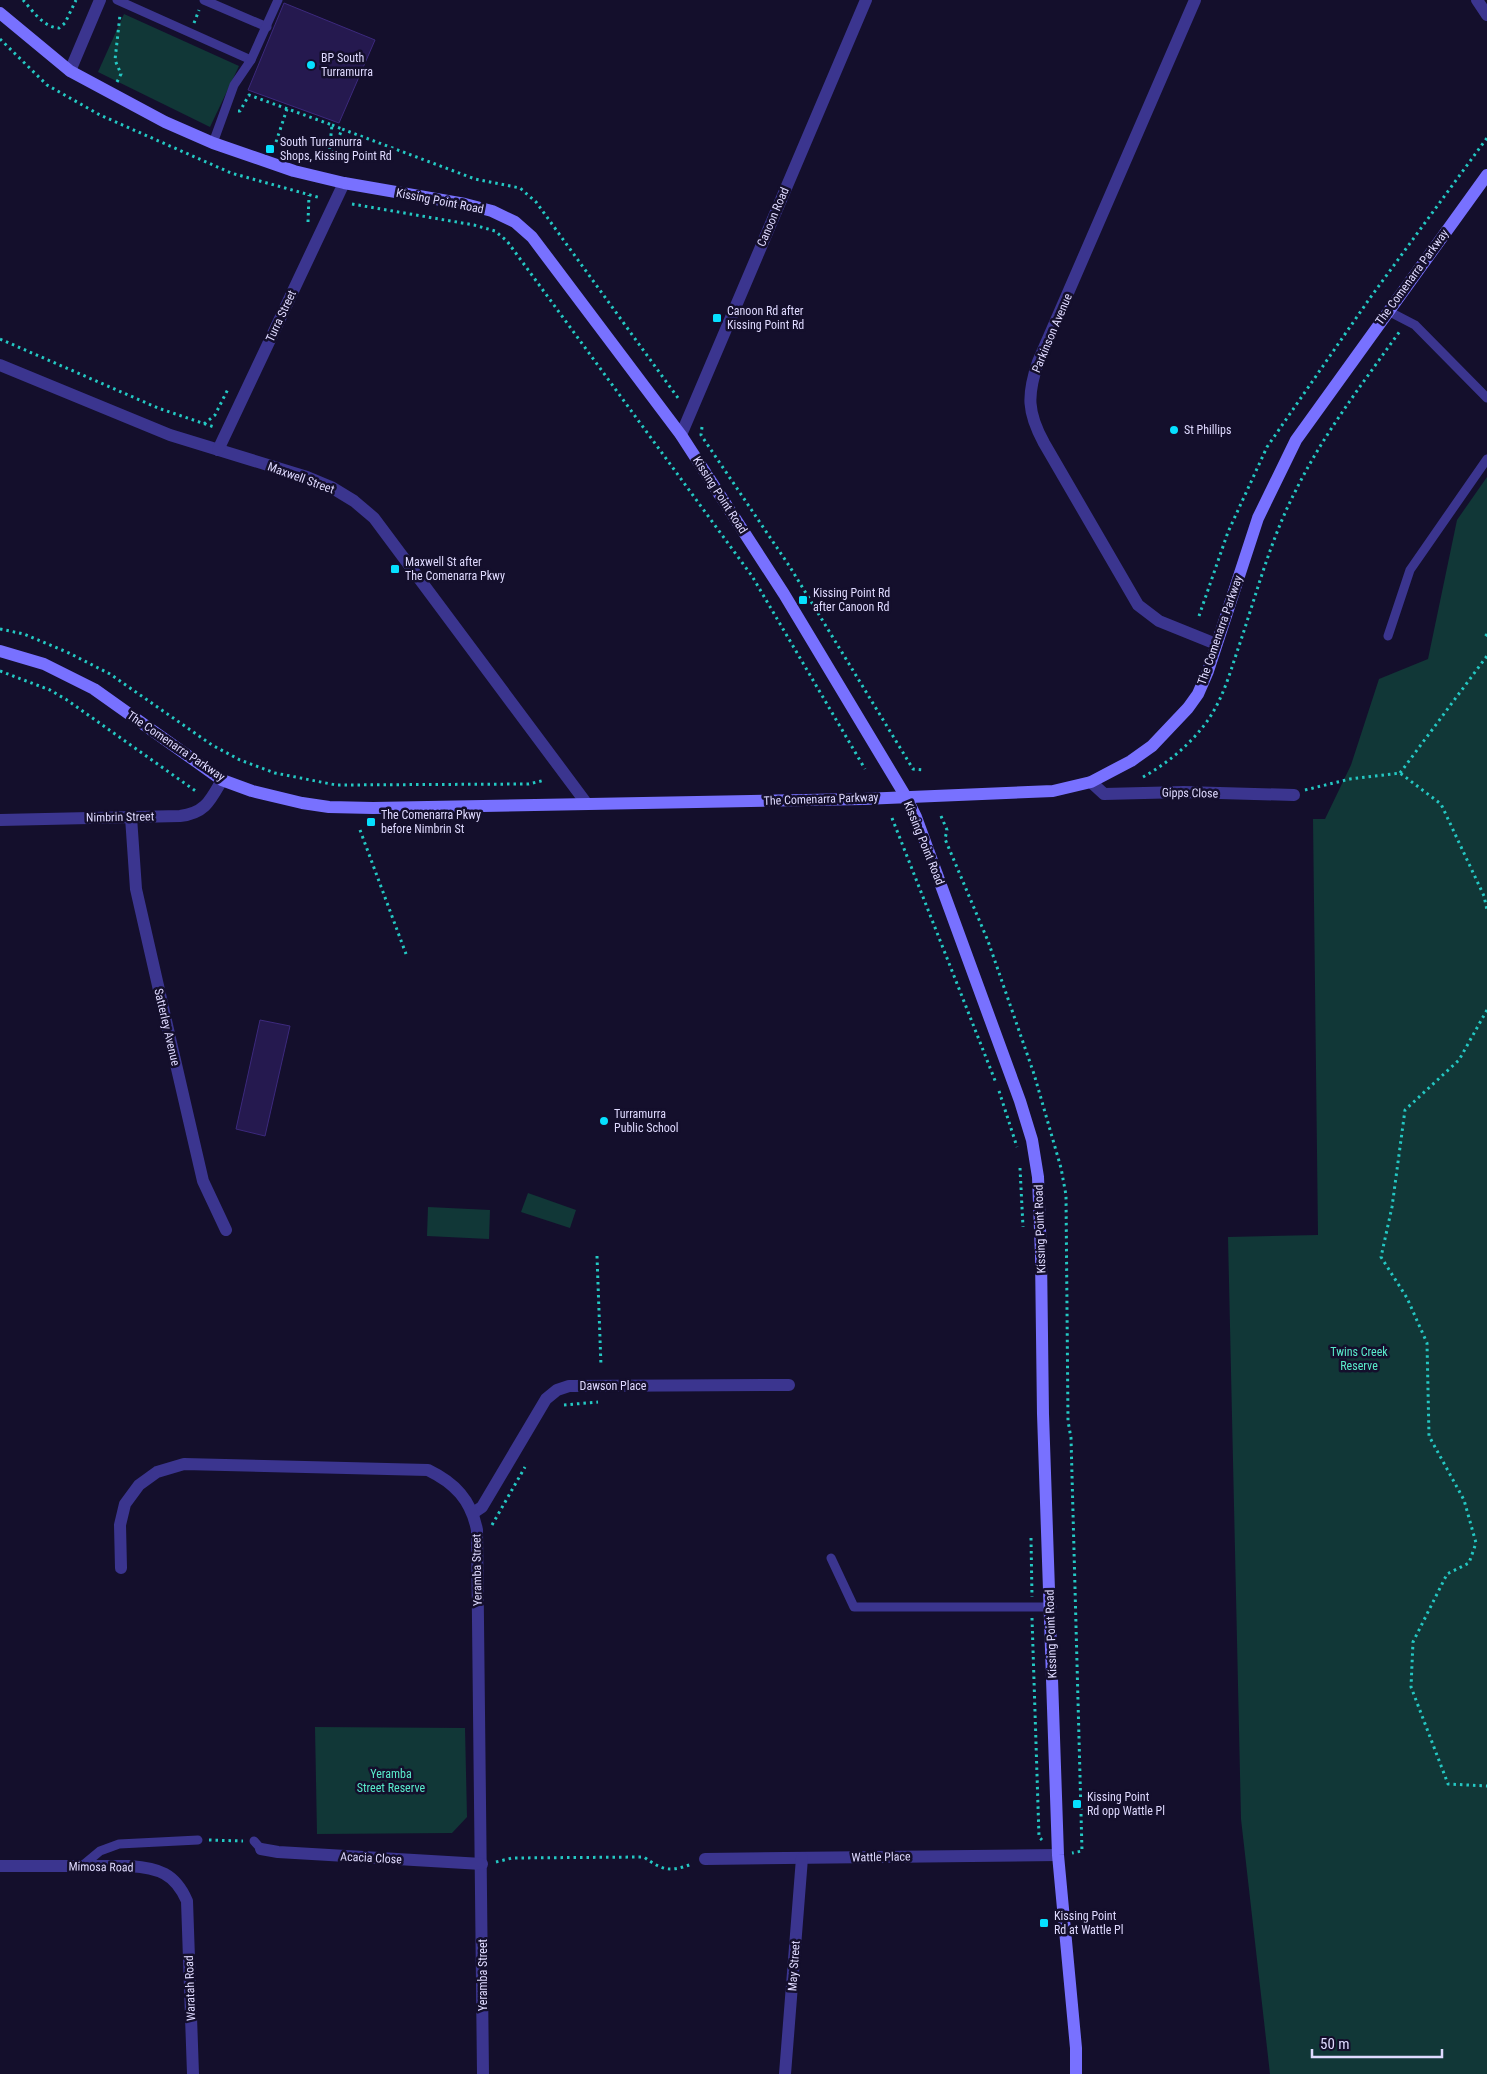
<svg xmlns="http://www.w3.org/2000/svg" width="1487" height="2074" font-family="'Roboto Condensed',sans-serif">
<rect width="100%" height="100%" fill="#140f2c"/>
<g fill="#113737">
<path d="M124,14L239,66L210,127L98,72Z"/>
<path d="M1487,477V2074H1270L1241,1819L1228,1237L1318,1235L1313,819H1325L1351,765L1379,679L1428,659L1457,520Z"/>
<path d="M528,1193L576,1210L570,1228L521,1212Z"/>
<path d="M428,1207L490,1210L489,1239L427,1236Z"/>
<path d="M315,1727L465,1728L467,1817L452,1833L317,1834Z"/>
</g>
<g fill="#25194f" stroke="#3c297d">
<path d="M284,3L375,40L339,123L248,90Z"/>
<path d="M260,1020L290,1026L265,1136L236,1129Z"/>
</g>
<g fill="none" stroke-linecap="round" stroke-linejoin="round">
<g stroke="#24c8c3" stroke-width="3" stroke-dasharray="2.5 4" stroke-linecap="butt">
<path d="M23,0C33,11 43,27 59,28L65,23L76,0"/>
<path d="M194,23L199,10"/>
<path d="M0,39L47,85L100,115L231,173L321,198"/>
<path d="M117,82L121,74L115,60L120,15"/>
<path d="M238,111H240L249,95L332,125L329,154L332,155L342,129L475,179L520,188L536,202L678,398"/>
<path d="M332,125L342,129"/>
<path d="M276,142L287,109"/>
<path d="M352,204L474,225L495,231L507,241L752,576L865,769"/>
<path d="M308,222L309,195"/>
<path d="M0,339L158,408L214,427"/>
<path d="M204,424L215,415L229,387"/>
<path d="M702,427L701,435L790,567L913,769L924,770"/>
<path d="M1199,616L1228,532L1267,447L1370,298L1487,138"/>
<path d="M0,629L24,634L69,653L110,674L212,745L240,760L275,773L336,785L529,784L545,780"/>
<path d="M1487,634L1485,637H1487"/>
<path d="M0,671L50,690L67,700L197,792"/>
<path d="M1400,773L1487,656"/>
<path d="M1143,777C1168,763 1191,744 1208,720C1224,697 1231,669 1240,643C1257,592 1271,538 1296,490C1324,433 1363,383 1400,331"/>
<path d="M1305,790L1350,779L1400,773L1441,804L1484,896L1487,910"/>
<path d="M941,816L947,830L945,839L988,941L1034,1074L1061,1168L1066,1195L1068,1421L1071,1438L1082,1851L1072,1853"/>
<path d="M892,818L996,1083"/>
<path d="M360,830L406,954"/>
<path d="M1487,1010L1459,1060L1405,1110L1392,1207L1381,1257L1407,1298L1427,1343L1429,1436L1464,1500L1476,1543L1469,1563L1447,1574L1413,1642L1411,1687L1448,1784L1487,1786"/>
<path d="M999,1091L1017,1147"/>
<path d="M1020,1168L1023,1227"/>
<path d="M597,1256L601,1366"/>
<path d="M564,1405L598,1402"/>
<path d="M492,1525L525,1467"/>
<path d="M1031,1538L1032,1597"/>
<path d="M1032,1618L1039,1837L1042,1840"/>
<path d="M209,1840L243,1841"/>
<path d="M496,1862L512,1858L644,1857C663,1871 670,1872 692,1864"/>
</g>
<g stroke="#3b358f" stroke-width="9">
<path d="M117,0L251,60"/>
<path d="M204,0L267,27"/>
<path d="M213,143L234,85L251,60L278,0"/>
<path d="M1388,311L1415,325L1487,398"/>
<path d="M1388,636L1410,570L1487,459"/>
<path d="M831,1558L854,1607H1052"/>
<path d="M254,1841L261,1849"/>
<path d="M82,1866L100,1851L119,1844L198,1840"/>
</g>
<g stroke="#3b358f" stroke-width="12">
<path d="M1195,0L1038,362C1027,395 1027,412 1044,443L1138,605L1159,621L1216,644"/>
<path d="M1477,0L1487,15"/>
<path d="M70,71L100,0"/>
<path d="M0,365L170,435L307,477L331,487L354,501L374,518L587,804"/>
<path d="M681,435L866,0"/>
<path d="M218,450L344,183"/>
<path d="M1091,782L1104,794L1184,792L1294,795"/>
<path d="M131,817L136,889L172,1047L203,1181L226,1230"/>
<path d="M0,820L180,816C205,813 210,801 222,780"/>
<path d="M473,1513L482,1507L546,1399L557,1390L569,1386L789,1385"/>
<path d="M121,1568L120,1525L125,1504L139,1485L157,1472L184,1464L428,1470C455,1483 471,1500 477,1530L483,2074"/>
<path d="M261,1849L278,1852L482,1864"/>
<path d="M705,1859L1058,1855"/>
<path d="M0,1866H130C158,1868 175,1873 187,1901L193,2074"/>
<path d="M785,2074L802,1858"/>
</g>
<g stroke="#7871ff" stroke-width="12">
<path d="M0,13L70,71L165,122L213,143L294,171L344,183L465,204L492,211L515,222L532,237L681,435L784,594L906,797L916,817L1020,1101L1032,1140L1038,1177L1041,1256L1043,1414L1058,1855L1076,2048V2074"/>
<path d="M0,651L44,664L94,689L222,780L252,791L302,803L329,807L373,808L863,799L1053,791L1091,782L1131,761L1152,746L1188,708L1198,694L1208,671L1258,518L1296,440L1487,175"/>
</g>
</g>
<g fill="#06e0ff" stroke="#140f2c" stroke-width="2">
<circle cx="311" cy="65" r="5"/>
<rect x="265" y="144" width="10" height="10" rx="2.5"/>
<rect x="712" y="313" width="10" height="10" rx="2.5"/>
<circle cx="1174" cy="430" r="5"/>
<rect x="390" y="564" width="10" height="10" rx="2.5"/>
<rect x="798" y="595" width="10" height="10" rx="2.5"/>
<rect x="366" y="817" width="10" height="10" rx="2.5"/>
<circle cx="604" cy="1121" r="5"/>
<rect x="1072" y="1799" width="10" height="10" rx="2.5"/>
<rect x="1039" y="1918" width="10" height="10" rx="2.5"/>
</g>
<g text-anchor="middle" stroke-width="5" stroke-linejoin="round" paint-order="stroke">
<g font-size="12" fill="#dfdaff" stroke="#140f2c" text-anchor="start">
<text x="321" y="62">BP South<tspan x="321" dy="14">Turramurra</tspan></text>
<text x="280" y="146">South Turramurra<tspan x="280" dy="14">Shops, Kissing Point Rd</tspan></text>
<text x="727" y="315">Canoon Rd after<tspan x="727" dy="14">Kissing Point Rd</tspan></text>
<text x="1184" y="434">St Phillips</text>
<text x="405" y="566">Maxwell St after<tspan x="405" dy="14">The Comenarra Pkwy</tspan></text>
<text x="813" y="597">Kissing Point Rd<tspan x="813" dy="14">after Canoon Rd</tspan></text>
<text x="381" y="819">The Comenarra Pkwy<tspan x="381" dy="14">before Nimbrin St</tspan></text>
<text x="614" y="1118">Turramurra<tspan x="614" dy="14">Public School</tspan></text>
<text x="1087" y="1801">Kissing Point<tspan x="1087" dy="14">Rd opp Wattle Pl</tspan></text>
<text x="1054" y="1920">Kissing Point<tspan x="1054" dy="14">Rd at Wattle Pl</tspan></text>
</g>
<g font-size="12" fill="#dfdaff" stroke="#140f2c">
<text transform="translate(440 201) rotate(11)" y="4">Kissing Point Road</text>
<text transform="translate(773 217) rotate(-67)" y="4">Canoon Road</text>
<text transform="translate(1412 277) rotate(-54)" y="4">The Comenarra Parkway</text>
<text transform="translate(281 316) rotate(-65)" y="4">Turra Street</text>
<text transform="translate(1052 333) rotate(-67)" y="4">Parkinson Avenue</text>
<text transform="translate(301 478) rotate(20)" y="4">Maxwell Street</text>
<text transform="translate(720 495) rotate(57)" y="4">Kissing Point Road</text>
<text transform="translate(1220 630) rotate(-71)" y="4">The Comenarra Parkway</text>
<text transform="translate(176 746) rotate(34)" y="4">The Comenarra Parkway</text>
<text transform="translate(1190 793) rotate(1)" y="4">Gipps Close</text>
<text transform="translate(821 799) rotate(-2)" y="4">The Comenarra Parkway</text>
<text transform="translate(120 817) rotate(-1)" y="4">Nimbrin Street</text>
<text transform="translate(924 843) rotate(68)" y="4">Kissing Point Road</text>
<text transform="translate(167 1027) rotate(77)" y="4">Satterley Avenue</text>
<text transform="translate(1040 1229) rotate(-92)" y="4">Kissing Point Road</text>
<text x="613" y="1390">Dawson Place</text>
<text transform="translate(477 1570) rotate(-91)" y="4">Yeramba Street</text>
<text transform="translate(1051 1634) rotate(-92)" y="4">Kissing Point Road</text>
<text transform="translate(881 1857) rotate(-1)" y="4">Wattle Place</text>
<text transform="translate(371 1858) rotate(3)" y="4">Acacia Close</text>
<text transform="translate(101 1867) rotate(1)" y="4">Mimosa Road</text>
<text transform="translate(794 1966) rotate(-86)" y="4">May Street</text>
<text transform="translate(483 1975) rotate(-90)" y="4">Yeramba Street</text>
<text transform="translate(190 1988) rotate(-92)" y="4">Waratah Road</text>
</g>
<g font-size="12" fill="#59ebcb" stroke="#140f2c">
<text x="1359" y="1356">Twins Creek<tspan x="1359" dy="14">Reserve</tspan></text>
<text x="391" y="1778">Yeramba<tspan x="391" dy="14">Street Reserve</tspan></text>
</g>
</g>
<path d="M1312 2049v8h130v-8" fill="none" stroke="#dfdaff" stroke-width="2.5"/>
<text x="1320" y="2049" font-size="15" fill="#dfdaff" stroke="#140f2c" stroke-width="4" paint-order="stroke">50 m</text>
</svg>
